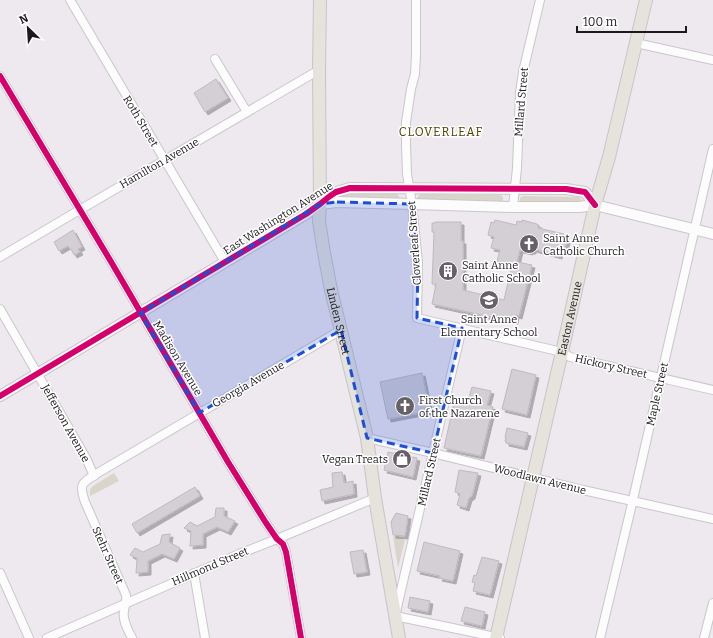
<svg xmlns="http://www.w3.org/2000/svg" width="713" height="638" font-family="Bitter,serif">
<defs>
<filter id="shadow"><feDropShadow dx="3" dy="3" stdDeviation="0" flood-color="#0004"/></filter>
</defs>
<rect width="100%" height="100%" fill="#eee8ef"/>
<g fill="#dad5ca">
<path d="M340,194H396L399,196L400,199L332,198Z"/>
<path d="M421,194L500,195L503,197V201L500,203L421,201L418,199V196Z"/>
<path d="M523,196L578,197L581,199L582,202L579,204L523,203L520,201V198Z"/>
<path d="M114,473L119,481L90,496V490L93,486Z"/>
<path d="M393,536L405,540L398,568Z"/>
</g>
<g fill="#d3cfd4" stroke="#bebabf" filter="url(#shadow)">
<path d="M216,79L228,98L205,112L194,93Z"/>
<path d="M495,220L516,225L517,221L522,222V220L537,224V225H539L538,228L564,234L563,238H565L564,239L567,240L564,252H560L559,256L533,249V251H530V252L520,250L517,262L532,265L519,316L516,315L515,321L495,316V318L432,304L436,284H432L434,232H432V223H435V222H461V241H463V290L504,300L512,265L497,261L500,250L491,248L494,237L488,235L491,222L494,223Z"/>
<path d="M73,230L82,247L78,249L80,252L74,255L71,249H70L68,246L59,251L54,242Z"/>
<path d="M512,369L536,375L527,415L502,409Z"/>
<path d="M422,373L430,411L388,419L380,382Z"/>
<path d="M472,387L491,391L487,405L493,407L481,456L444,448L455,398L468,401Z"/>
<path d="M507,428L528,433L524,447L506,443V441H505L506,437H505Z"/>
<path d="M388,452L417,458L413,477L384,470Z"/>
<path d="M459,470L478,473L472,496L469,498L466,508L457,505L460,494L455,492Z"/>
<path d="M342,472L344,483L353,481L354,494L322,501L320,490L333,487L332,473Z"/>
<path d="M195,487L200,496L137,533L132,524Z"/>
<path d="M216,508H224V516L235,521L228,532L217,527L203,534V545L190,546L191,531L184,528L190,522L197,526L215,517Z"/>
<path d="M396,513L408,516L405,536L393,535L391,522Z"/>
<path d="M170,534L169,542L180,548L174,559L162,554L148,561V572L136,573L137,558L130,555L135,548L143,552L160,544L162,535Z"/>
<path d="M424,542L460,551L453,581L439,578L440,576L417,571Z"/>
<path d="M363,550L367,572L354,574L350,552Z"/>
<path d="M482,557L499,561L490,595L473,591L475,583L472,582L474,575L476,576Z"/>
<path d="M410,597L430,601L428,612L408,608Z"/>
<path d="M465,607L485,612L482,626L461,621Z"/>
</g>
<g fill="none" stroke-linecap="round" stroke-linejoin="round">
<defs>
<g id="minor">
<path d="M70,0L225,262"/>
<path d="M416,0V55L415,74L411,89L406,122V145L407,174L412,204L418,262L417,318L562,352L570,357L713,390"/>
<path d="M636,43L713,60"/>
<path d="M215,59L247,112"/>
<path d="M0,76L49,158L110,260L228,462L266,523L277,539L283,544L286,552L301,638"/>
<path d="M513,207L517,168L520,92L523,72L540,0"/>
<path d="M0,257L71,215L319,70"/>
<path d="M0,309L86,458L94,476"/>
<path d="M462,328L395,616L500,638"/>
<path d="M367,438L433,453L583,490L713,519"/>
<path d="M0,573L29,638"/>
<path d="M194,573L205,638"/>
<path d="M47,638L239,554L277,539L375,498"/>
<path d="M132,638C128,630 122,620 124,611C125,603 127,604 126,595L85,502C79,484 81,484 96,474L341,330"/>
<path d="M600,638L631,508L713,149"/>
<path d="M704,638L713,603"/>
</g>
<g id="tertiary">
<path d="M320,204L337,202L412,204L513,207H579L595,205L713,234"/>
<path d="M0,396L306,214L320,204L330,196L336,192L350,188L566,189L585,192L595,205"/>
</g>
<g id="primary">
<path id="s1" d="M320,0L319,70L320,204L319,221L323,247L331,290L367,438L375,498L399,638"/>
<path id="s2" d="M496,638L562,352L595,205L609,157L646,0"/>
</g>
</defs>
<use href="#minor" stroke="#cac6cb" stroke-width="10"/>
<use href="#tertiary" stroke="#cac6cb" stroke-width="12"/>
<use href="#primary" stroke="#c7c4c8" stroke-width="14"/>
<use href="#minor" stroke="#fcfcfd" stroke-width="8"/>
<use href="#tertiary" stroke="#fcfcfd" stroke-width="10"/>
<use href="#primary" stroke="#e5e3db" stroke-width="12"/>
<defs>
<g id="cycleway">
<path d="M0,76L49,158L110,260L228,462L266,523L277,539L283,544L286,552L301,638"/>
<path d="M0,396L306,214L320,204L330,196L336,192L350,188L566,189L585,192L595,205"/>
</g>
</defs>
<use href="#cycleway" stroke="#fff" stroke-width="8"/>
<use href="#cycleway" stroke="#d6006c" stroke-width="6"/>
</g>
<path fill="#1d4ed8" fill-opacity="0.2" stroke="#1d4ed8" stroke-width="3" stroke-dasharray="8 5" stroke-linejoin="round" d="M337,202L412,204L418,262L417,318L462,328L433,453L367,438L341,330L199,413L140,313L320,204Z"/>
<defs>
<symbol id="church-disc" viewBox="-11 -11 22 22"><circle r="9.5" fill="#666166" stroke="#fff"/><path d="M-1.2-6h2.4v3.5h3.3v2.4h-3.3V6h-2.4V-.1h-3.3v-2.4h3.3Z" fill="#fff"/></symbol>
<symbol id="building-disc" viewBox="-11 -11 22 22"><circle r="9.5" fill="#666166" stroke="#fff"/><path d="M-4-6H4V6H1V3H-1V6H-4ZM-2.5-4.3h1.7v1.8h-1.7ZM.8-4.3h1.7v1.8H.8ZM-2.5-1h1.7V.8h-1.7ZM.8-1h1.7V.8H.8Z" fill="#fff"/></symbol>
<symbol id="school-disc" viewBox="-11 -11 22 22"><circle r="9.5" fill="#666166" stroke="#fff"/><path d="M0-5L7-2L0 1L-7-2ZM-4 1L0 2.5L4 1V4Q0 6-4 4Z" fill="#fff"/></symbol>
<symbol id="shop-disc" viewBox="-11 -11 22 22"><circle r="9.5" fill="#666166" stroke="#fff"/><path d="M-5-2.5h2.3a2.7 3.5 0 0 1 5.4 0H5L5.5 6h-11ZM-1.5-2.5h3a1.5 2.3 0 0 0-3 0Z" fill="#fff"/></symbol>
</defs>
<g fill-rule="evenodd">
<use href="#church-disc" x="518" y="233" width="22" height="22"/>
<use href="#building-disc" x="437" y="260" width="22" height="22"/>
<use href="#school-disc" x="478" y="289" width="22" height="22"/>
<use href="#church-disc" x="394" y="395" width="22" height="22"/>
<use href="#shop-disc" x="391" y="448" width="22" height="22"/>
</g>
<g text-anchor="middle" stroke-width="3" stroke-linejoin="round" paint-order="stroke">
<g font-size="11" fill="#1c181d" stroke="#fff">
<text transform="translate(521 102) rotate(-85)" y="4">Millard Street</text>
<text transform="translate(141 121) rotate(59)" y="4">Roth Street</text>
<text transform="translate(159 163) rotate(-30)" y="4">Hamilton Avenue</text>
<text transform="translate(278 218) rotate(-32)" y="4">East Washington Avenue</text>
<text transform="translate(414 243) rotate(-94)" y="4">Cloverleaf Street</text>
<text dy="4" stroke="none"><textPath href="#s2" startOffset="328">Easton Avenue</textPath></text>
<text dy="4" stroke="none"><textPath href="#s1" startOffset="323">Linden Street</textPath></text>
<text transform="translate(178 358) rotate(59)" y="4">Madison Avenue</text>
<text transform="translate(611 366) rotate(13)" y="4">Hickory Street</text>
<text transform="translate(248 384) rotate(-30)" y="4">Georgia Avenue</text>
<text transform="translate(657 394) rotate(-77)" y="4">Maple Street</text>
<text transform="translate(66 423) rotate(61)" y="4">Jefferson Avenue</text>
<text transform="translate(429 472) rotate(-77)" y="4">Millard Street</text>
<text transform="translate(540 479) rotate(14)" y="4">Woodlawn Avenue</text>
<text transform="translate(108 555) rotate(66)" y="4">Stehr Street</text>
<text transform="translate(210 566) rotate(-23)" y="4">Hillmond Street</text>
</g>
<g font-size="11" fill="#1c181d" stroke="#fff" text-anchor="start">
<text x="543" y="242">Saint Anne<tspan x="543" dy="13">Catholic Church</tspan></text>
<text x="462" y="269">Saint Anne<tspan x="462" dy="13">Catholic School</tspan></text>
<text x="489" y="323" text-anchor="middle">Saint Anne<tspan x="489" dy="13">Elementary School</tspan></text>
<text x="419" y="404">First Church<tspan x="419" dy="13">of the Nazarene</tspan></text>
<text x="388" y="463" text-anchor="end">Vegan Treats</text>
</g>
<g font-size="12" letter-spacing="1" fill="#4c4300" stroke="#fff">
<text x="441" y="136">CLOVERLEAF</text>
</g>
</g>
<g transform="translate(28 28) rotate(335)" stroke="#ffffff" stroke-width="3" paint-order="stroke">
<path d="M0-3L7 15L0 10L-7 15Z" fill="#1c181d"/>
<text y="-6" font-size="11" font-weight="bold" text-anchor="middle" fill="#1c181d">N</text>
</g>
<path d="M577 26v6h109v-6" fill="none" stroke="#1c181d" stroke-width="2"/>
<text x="583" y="26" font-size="12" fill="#1c181d" stroke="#ffffff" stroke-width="3" paint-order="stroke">100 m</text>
</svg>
